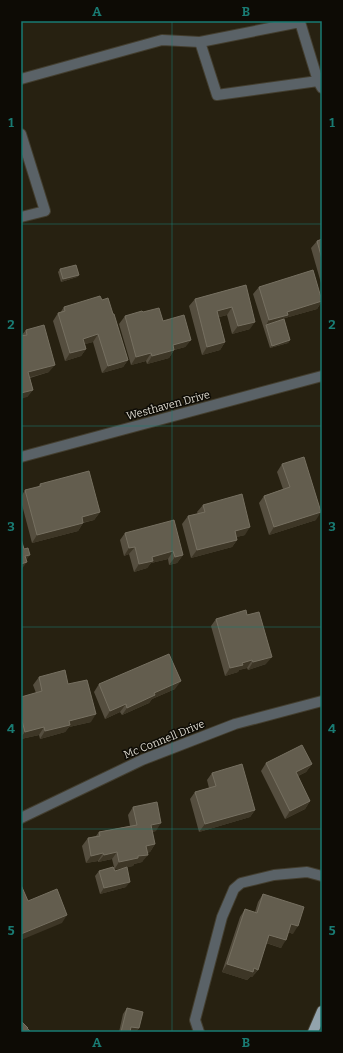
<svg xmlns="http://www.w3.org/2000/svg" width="343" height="1053" font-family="Bitter,serif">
<rect width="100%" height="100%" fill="#272111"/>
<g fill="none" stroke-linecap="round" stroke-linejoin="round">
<defs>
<g id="lane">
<path d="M21,79L162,40L200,42"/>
<path d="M318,81L217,95L200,42L300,22L318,81L322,88"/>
<path d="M21,134L45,211L21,217"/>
<path d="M199,1032L195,1020L222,917L234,889L241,883L274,875L307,872L322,876"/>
</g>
<g id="street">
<path d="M21,457L322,376"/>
<path d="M21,818L142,760L235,724L322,701"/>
</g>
<path id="primary" d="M313,1032L322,1011"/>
</defs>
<use href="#lane" stroke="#433e2f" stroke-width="12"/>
<use href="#street" stroke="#433e2f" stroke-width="12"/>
<use href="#primary" stroke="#433e2f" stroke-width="12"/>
<use href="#lane" stroke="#5a6267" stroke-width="10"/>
<use href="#street" stroke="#5a6267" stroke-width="10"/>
<use href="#primary" stroke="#92a3ad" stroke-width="10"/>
</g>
<g fill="#554e3f">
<path d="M322,239V283H321L311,248L317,241Z"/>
<path d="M60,269L79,275L77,277L61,282L58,272Z"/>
<path d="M246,285L250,329L232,334L227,315L219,317L225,342L220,350L202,355L189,306L195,299Z"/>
<path d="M259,287L322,301L317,309L285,318L284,319L290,340L288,343L270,348L253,294Z"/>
<path d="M102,300L113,314L128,360L123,367L102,373L93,342L85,344L86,349L81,356L65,361L53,321L58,313H60L64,307Z"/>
<path d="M143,312L163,321L191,340L185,347L174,350L169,358L147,364L146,361L131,365L119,324L125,316Z"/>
<path d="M26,330L49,372L30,378L33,390L27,397L21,336Z"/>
<path d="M282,464L316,520L269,535L259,503L264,496L283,489L277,472Z"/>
<path d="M40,484L100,512L94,520L83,523L78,531L32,543L21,501V497L25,490L38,487Z"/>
<path d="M203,505L245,535L236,537L237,540L232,547L191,558L182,524L188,516L198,514L197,512Z"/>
<path d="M125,533L183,555L177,563L169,565L168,559L151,563L147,568L134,572L129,554L124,556L120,540Z"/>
<path d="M247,615L266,664L248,670L247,668L239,670L238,672L225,676L211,626L216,619Z"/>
<path d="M39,677L68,684L91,722L69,727L65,732L40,739L39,735L21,739V697L36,693L33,685Z"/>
<path d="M99,684L175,689L152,699L149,703L122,715L120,712L105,719L94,692Z"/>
<path d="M266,763L312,764L306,772L298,776L310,801L305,809L285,819L261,771Z"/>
<path d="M212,773L255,810L250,817L199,832L190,799L195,792L209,788L207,780Z"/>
<path d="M133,807L156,831L152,832L155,844L150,852L147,853L142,862L134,864L133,866L114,869L126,887L100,894L95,876L99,871L114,867L112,859L98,862V861L86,863L82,846L88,838L96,836L99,832L130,826L128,815Z"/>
<path d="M263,894L293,934L288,932L281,948L266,943L258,970L252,977H250L247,980L222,972L240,917L245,909L255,912L258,902Z"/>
<path d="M127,1008L139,1028L136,1032H119L123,1014Z"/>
</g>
<g fill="#3d3626">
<path d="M79,275L77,277L61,282L63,279Z"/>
<path d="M322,301L317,309L285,318L282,322L266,325L269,320L287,312Z"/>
<path d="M232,307L227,315L212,319L217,311Z"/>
<path d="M255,322L250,329L232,334L238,326Z"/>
<path d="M98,334L93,342L78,346L83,339Z"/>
<path d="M191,340L185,347L174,350L169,358L147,364L152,356L173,345Z"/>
<path d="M290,340L288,343L270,348L272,346Z"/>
<path d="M225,342L220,350L202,355L207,347Z"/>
<path d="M86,349L81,356L65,361L70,353Z"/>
<path d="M151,353L146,361L131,365L136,357Z"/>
<path d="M128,360L123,367L102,373L108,366Z"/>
<path d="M55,365L49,372L23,379L28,372Z"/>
<path d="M33,390L27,397L21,399V393Z"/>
<path d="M100,512L94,520L76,524L82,517Z"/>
<path d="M321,512L316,520L269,535L274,527Z"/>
<path d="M83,523L78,531L32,543L37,535Z"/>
<path d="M250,527L245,535L229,539L235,531Z"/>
<path d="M237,540L232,547L191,558L197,550Z"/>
<path d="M135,547L129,554L124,556L129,548Z"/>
<path d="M173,551L168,559L151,563L147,568L134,572L139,564L152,557Z"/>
<path d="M30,555L24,563L27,562L21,570V562L25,556Z"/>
<path d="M183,555L177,563L169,565L175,557Z"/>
<path d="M272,657L266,664L248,670L253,662Z"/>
<path d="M252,660L247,668L239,670L238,672L225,676L230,668L242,663Z"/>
<path d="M181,681L175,689L152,699L149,703L122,715L127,708L154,693Z"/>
<path d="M126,704L120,712L105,719L110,711Z"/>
<path d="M96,714L91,722L69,727L65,732L40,739L45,731L69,721Z"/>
<path d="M44,727L39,735L21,739V737L25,732Z"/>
<path d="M312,764L306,772L290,780L296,772Z"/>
<path d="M310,801L305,809L285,819L290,811Z"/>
<path d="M255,810L250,817L199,832L205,824Z"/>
<path d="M161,823L156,831L146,833L151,825Z"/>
<path d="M155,844L150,852L141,854L146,846Z"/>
<path d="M117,852L112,859L98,862L104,855Z"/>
<path d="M103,853L98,861L86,863L91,856Z"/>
<path d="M148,855L142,862L134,864L133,866L114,870L119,862L138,856Z"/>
<path d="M130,882L126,887L100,894L104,888Z"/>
<path d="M67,915L62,923L21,940V934Z"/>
<path d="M291,924L298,926L293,934L286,931Z"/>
<path d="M269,935L286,940L281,948L264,942Z"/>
<path d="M227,964L254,968L258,970L252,977H250L247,980L222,972Z"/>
<path d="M131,1027L139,1028L136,1032H127Z"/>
</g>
<g fill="#635d4e" stroke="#767061">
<path d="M322,239V259L317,241Z"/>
<path d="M76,265L79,275L63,279L60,269Z"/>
<path d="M313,270L322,301L287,312L288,315L269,320L259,287Z"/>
<path d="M246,285L255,322L238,326L232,307L217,311L225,342L207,347L195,299Z"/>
<path d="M100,296L102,300L108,298L113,314H114L128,360L108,366L98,334L83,339L86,349L70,353L58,313L65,311L64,307Z"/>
<path d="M159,308L163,321L184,315L191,340L173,345L174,350L152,356L151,353L136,357L125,316L142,311L143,312Z"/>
<path d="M284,319L290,340L272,346L266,325Z"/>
<path d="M44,325L55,365L28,372L33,390L21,393V336L27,335L26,330Z"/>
<path d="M304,457L321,512L274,527L264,496L290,487L282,464Z"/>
<path d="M89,471L100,512L82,517L83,523L37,535L25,490L41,486L40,484Z"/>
<path d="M242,494L250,527L235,531L237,540L197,550L188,516L205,512L203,505Z"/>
<path d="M174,520L183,555L175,557L173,551L152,557L153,561L139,564L135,547L129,548L125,533Z"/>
<path d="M21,539L24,549L28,548L30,555L25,556L27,562L21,564Z"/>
<path d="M246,610L247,615L259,612L272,657L253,662L252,660L242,663L243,665L230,668L216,619Z"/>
<path d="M169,654L181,681L154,693L155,695L127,708L126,704L110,711L99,684Z"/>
<path d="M65,670L68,684L87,680L96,714L69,721L70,725L45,731L44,727L25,732L21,717V697L42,691L39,677Z"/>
<path d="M302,745L312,764L296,772L310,801L290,811L266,763Z"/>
<path d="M242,764L255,810L205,824L195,792L216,786L212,773Z"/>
<path d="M157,802L161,823L151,825L155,844L146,846L148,855L138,856V858L119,862L117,852L104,855L103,853L91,856L88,838L100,836L99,832L137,825L133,807Z"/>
<path d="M113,867L115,871L127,867L130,882L104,888L99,871Z"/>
<path d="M21,885L28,901L57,889L67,915L21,934Z"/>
<path d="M263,894L304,907L298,926L291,924L286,940L269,935L258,970L254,968L253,972L227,964L245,909L257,913Z"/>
<path d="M127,1008L143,1012L139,1028L131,1027L130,1032H121Z"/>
<path d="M21,1021L28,1028H27L31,1032H21Z"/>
</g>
<path fill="none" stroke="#197b73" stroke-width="1" stroke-opacity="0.55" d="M172,21V1032M21,224H322M21,426H322M21,627H322M21,829H322"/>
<g text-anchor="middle" stroke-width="3" stroke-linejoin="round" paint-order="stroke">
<g font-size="11" fill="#d9d5cb" stroke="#0d0b05">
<text transform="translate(168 405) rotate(-15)" y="4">Westhaven Drive</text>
<text transform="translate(164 739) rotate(-22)" y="4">Mc Connell Drive</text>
</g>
</g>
<rect width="343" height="1053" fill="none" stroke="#0d0b05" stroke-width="44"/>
<rect x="22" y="22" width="299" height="1009" fill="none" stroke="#197b73" stroke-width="1.5"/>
<g font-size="13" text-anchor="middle" font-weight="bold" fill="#197b73">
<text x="97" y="16">A</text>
<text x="246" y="16">B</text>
<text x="11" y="127">1</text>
<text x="332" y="127">1</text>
<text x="11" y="329">2</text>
<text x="332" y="329">2</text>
<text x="11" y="531">3</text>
<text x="332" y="531">3</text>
<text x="11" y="733">4</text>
<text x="332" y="733">4</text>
<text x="11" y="935">5</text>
<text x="332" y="935">5</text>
<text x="97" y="1047">A</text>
<text x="246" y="1047">B</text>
</g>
</svg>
